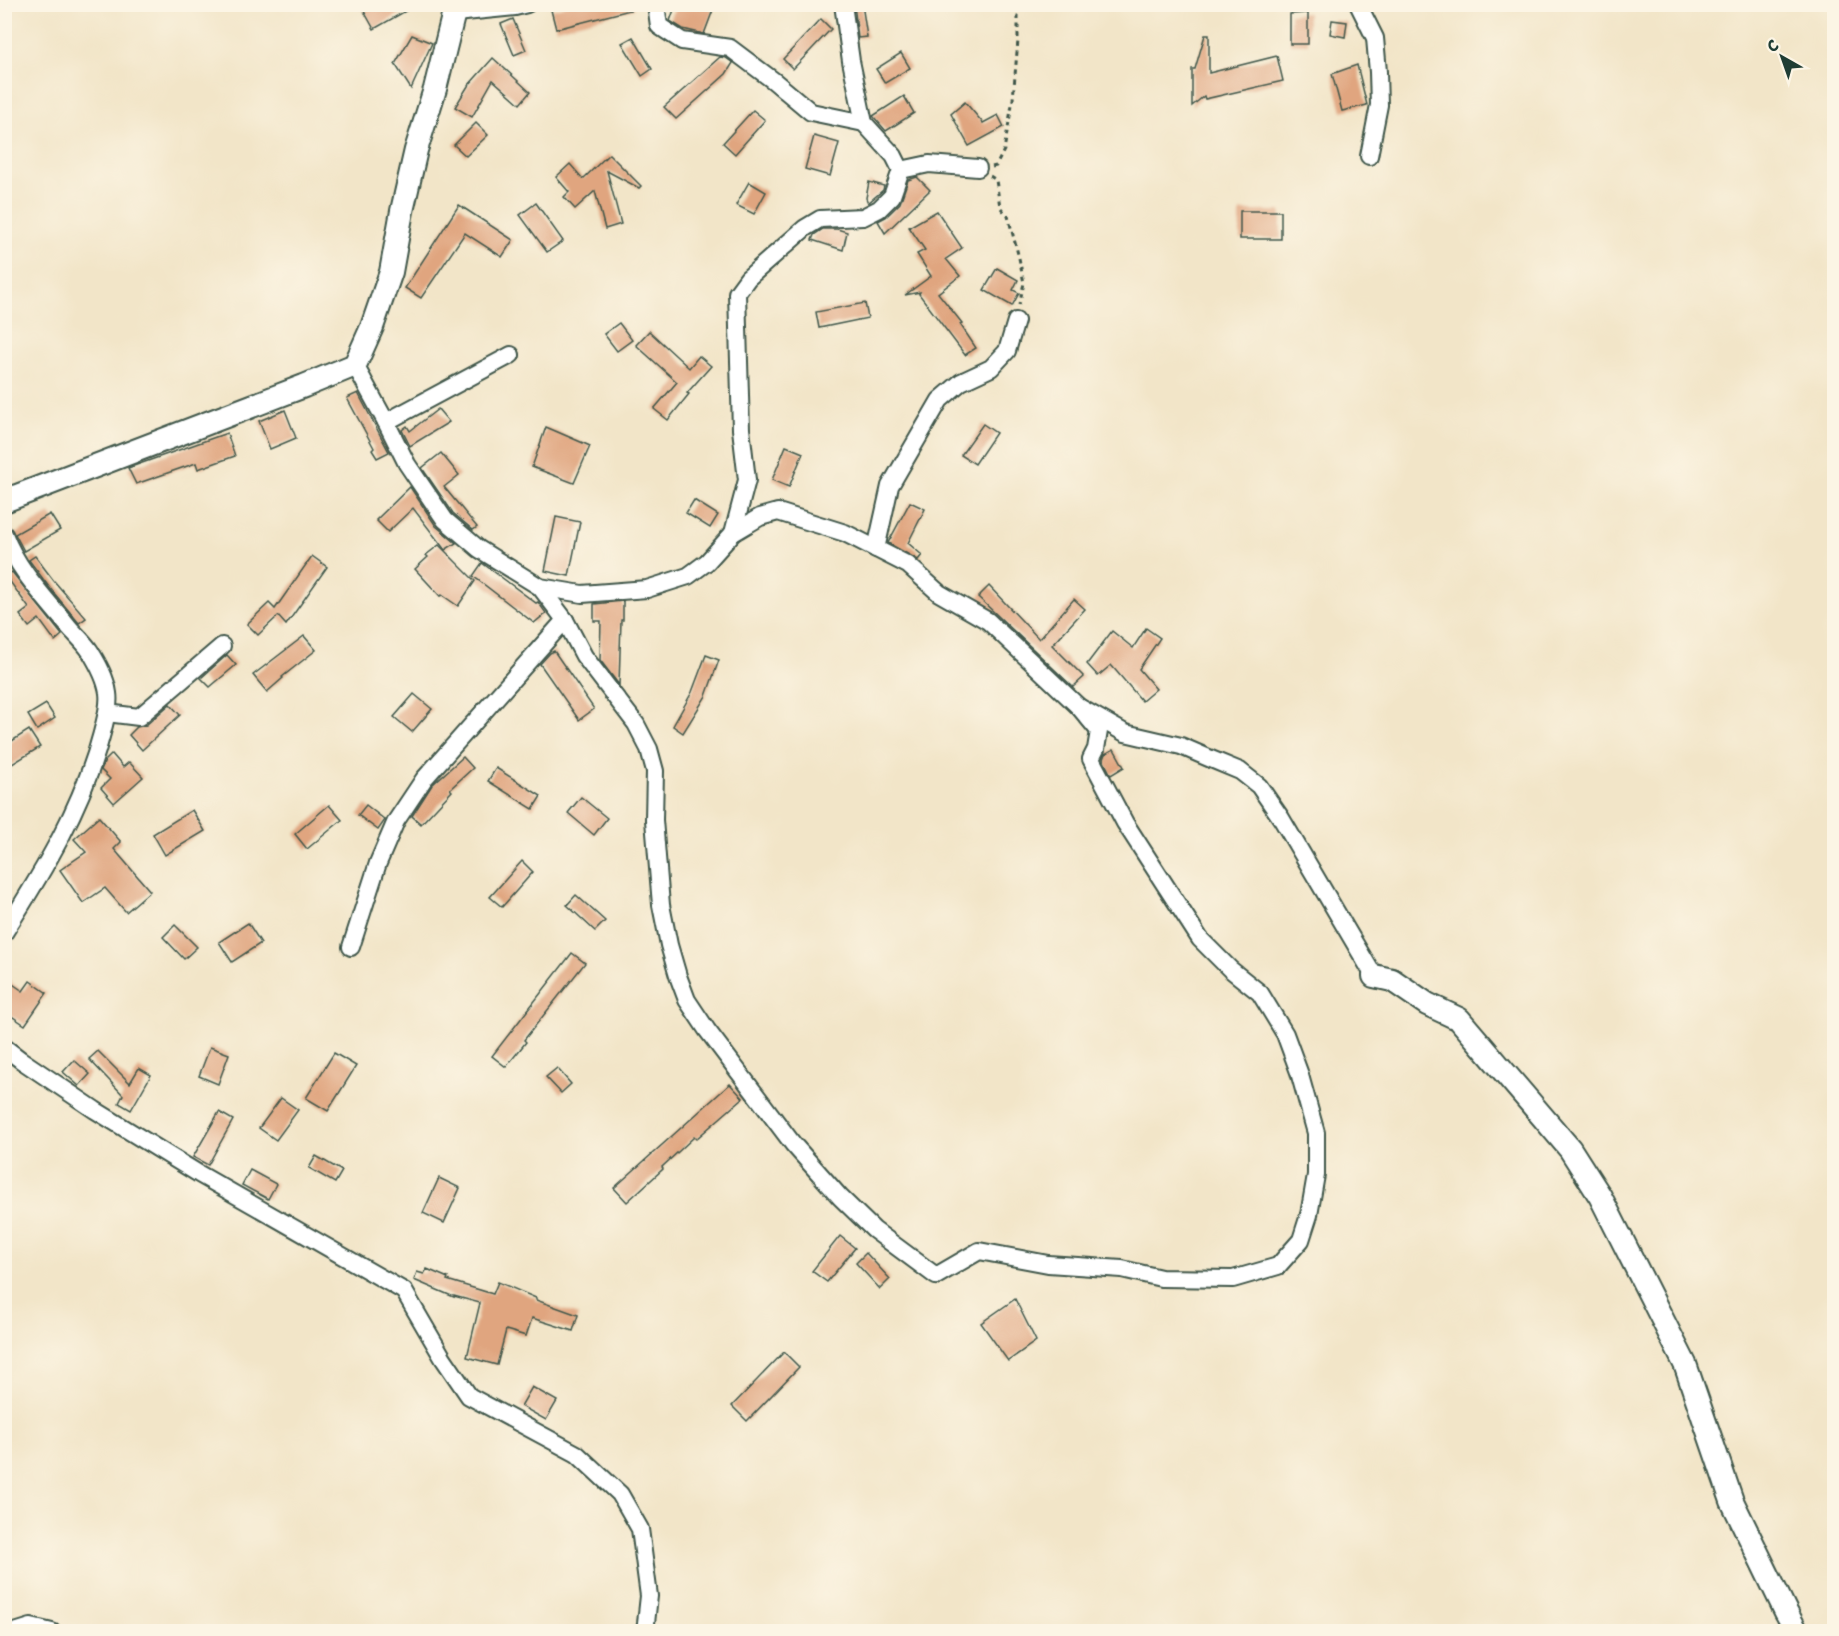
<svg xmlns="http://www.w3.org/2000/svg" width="1839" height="1636" font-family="'Shantell Sans',sans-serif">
<rect width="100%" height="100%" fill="#fcf5e5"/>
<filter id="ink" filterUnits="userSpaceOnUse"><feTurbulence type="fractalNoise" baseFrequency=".0167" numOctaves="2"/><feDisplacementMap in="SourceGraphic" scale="12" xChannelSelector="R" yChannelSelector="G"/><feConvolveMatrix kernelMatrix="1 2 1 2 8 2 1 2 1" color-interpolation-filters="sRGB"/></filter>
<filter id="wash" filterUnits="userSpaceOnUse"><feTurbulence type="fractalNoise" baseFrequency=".008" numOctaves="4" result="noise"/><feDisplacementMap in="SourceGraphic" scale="24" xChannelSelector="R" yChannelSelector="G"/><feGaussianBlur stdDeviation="1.35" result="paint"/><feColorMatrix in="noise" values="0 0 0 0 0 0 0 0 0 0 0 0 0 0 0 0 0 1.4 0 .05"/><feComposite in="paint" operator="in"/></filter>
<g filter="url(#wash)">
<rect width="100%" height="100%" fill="#f2e5c8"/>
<g id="blocks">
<g fill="#e0a57f">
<path d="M360,4H418L374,29Z"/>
<path d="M571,4H634V9L556,29L551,10Z"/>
<path d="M676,4H698L713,10L704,34L683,29L670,21Z"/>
<path d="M854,4H862L867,37L858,38Z"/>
<path d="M1308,13V44H1290V14Z"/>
<path d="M513,19L526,50L514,55L501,24Z"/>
<path d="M821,19L831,29L793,69L783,59Z"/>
<path d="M1332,20L1347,22L1345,37L1330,34Z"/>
<path d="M412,35L432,43L411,89L395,64Z"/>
<path d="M1205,35H1209V73L1277,56L1283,81L1205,99L1204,96L1192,106V69H1195Z"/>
<path d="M633,37L652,69L642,76L622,43Z"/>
<path d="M901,53L910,68L885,83L876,69Z"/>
<path d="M720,57L726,58L733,63L726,74L676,119L664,107Z"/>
<path d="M493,58L530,92L520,104L493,80L472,117L455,107L468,86Z"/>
<path d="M1357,65L1367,105L1342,111L1332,74Z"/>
<path d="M904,96L914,113L886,131L873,116Z"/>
<path d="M965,102L983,123L998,115L1004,127L969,146L951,114Z"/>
<path d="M753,110L765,120L735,154L723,143Z"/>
<path d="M476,123L488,135L466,156L454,145Z"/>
<path d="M814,136L839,143L830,176L805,169Z"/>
<path d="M609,154L641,186L639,188L607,171L621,224L605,229L595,191L575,209L564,197L569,192L556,177L570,164L583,179Z"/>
<path d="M917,177L930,190L885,233L878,221L886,217L900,203L908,180Z"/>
<path d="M749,182L766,192L754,214L736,205Z"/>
<path d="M869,182L884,186L883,190L868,203L866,198Z"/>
<path d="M536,203L563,241L547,252L520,215Z"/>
<path d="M459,205L513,240L502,257L465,233L421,298L405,288Z"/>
<path d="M937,211L962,248L946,259L960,276L938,293L962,323L960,324L976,348L965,355L919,294L920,292L905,295L931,276L917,254L925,250L909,227Z"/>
<rect x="1240" y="211" width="41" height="28"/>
<path d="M823,229H837L847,232L843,250L812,240L814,235Z"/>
<path d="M997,268L1018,280L1013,290L1019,293L1012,306L984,290Z"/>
<path d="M865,303L868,318L819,328L816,312Z"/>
<path d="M619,323L632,340L617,351L604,334Z"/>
<path d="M649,331L689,368L699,356L711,366L687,393L689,394L668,420L654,409L677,382L636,345Z"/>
<path d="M358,393L389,452L377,458L372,450L374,448L347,398Z"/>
<path d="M438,409L449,422L410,446L402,430L407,426L410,431Z"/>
<path d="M285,410L296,438L270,449L259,421Z"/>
<path d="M983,424L996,433L975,464L961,455Z"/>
<path d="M546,427L590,446L574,483L532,467Z"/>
<path d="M227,433L235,456L198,469L196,463L136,484L128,468Z"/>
<path d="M786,446L803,453L789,487L772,480Z"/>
<path d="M441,453L459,475L444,487L477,527L473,530L453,513L422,468Z"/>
<path d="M410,487L436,526L456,543L445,550L413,508L388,532L376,520Z"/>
<path d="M694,500L718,515L710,528L686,513Z"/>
<path d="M910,502L925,509L908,543L922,555L918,560L888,543Z"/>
<path d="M50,514L60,530L24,551L15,534Z"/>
<path d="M556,517L580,522L569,576L545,571Z"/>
<path d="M439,545L475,581L458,606L442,595L440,596L415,569L428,557L426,555Z"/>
<path d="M35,556L54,581L86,618L79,623L49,587L29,560Z"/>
<path d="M312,556L327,567L286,625L278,616L258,635L247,624L269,603L275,609Z"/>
<path d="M482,563L536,603L538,602L546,613L534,623L473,576Z"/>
<path d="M12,572L62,635L55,641L39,619L29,627L20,615L29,608L6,576Z"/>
<path d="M989,586L1039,639L1074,599L1085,609L1052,645L1084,677L1073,687L978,597Z"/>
<path d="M623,601V620H621L619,685L600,660L601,621H594V604Z"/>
<path d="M1146,628L1160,638L1139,669L1156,689L1142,701L1111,665L1098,676L1087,664L1112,631L1133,648Z"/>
<path d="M304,636L316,650L282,677L283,678L267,692L253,675Z"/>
<path d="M554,651L594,709L579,720L540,664L550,653Z"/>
<path d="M227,655L236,665L210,687L201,678Z"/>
<path d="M706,655L719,660L706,696L683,733L673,726L692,692Z"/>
<path d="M414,694L432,709L412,732L394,717Z"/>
<path d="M46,704L55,718L37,730L28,715Z"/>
<path d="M170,704L180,715L142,750L129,735L137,727L146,725Z"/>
<path d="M29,730L40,747L4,769V746Z"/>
<path d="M1114,749L1124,767L1111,775L1103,759L1105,754Z"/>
<path d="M112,754L123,767L129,762L143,777L114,803L101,788L110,779L101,770L105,761Z"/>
<path d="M463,757L473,768L450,789L452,791L421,824L412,816L432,785Z"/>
<path d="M496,768L541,796L533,809L488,781Z"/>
<path d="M581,797L607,818L594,835L568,813Z"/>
<path d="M329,805L342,820L307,849L295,834Z"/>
<path d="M366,805L385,820L378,830L358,815Z"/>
<path d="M192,810L205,831L165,855L153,834Z"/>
<path d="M99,817L121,842L114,849L150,891L126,912L105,888L83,903L60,870L86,852L74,839Z"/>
<path d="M522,861L533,872L502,907L490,897Z"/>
<path d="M576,895L605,921L595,931L567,905Z"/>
<path d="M248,923L261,943L232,962L219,942Z"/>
<path d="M175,925L197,947L184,959L163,937Z"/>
<path d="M572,953L585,963L524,1040L526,1042L506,1067L492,1056Z"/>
<path d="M4,978L23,991L30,981L47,993L25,1025L4,1011Z"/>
<path d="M210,1047L229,1054L218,1084L199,1076Z"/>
<path d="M98,1051L130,1083L139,1068L151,1075L131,1110L119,1103L123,1095L89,1059Z"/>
<path d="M334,1053L356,1066L328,1111L306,1098Z"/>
<path d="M74,1060L90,1074L79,1086L63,1072Z"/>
<path d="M557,1068L571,1084L561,1093L546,1077Z"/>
<path d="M730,1084L743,1098L696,1139L694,1137L662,1167L663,1169L627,1202L614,1188Z"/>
<path d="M281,1098L298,1110L276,1140L259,1128Z"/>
<path d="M219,1112L233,1120L208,1165L193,1157Z"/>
<path d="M316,1156L342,1171L335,1183L309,1168Z"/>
<path d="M250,1170L276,1184L268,1199L242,1185Z"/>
<path d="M439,1178L460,1188L444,1223L423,1213Z"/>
<path d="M840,1236L855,1248L827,1282L812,1271Z"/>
<path d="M866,1253L890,1279L880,1289L856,1263Z"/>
<path d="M427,1269L448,1278L447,1280L493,1294L498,1282L536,1298V1300L578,1315L573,1331L532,1318L526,1336L506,1330L497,1365L467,1357L480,1303L454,1296V1297L414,1280L417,1272L424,1274Z"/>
<path d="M1015,1299L1036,1341L1008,1361L981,1323Z"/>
<path d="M784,1352L799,1367L747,1421L732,1406Z"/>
<path d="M532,1387L557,1401L546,1420L521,1406Z"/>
</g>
</g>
</g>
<g filter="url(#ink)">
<use href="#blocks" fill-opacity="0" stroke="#3f564a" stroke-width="1.5"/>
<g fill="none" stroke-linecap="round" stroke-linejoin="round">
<defs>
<g id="street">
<path d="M656,4L659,26L682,41L730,48L774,81L811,112L864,123"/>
<path d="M1358,4L1375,38L1378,72L1379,105L1369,156"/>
<path d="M455,13L515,7L527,4"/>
<path d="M901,170L929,164L978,168"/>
<path d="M355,365L386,422L407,464L445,520L479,549L540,587L582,594L647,589L688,576L707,562L733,533L760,517L778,512L845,533L908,565L939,593L988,621L1079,707L1125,733L1181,746L1211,759L1240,771L1259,786L1281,818L1374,976"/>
<path d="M386,422L511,355"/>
<path d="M733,533L747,480L741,429L737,293L748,278L805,228L820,219L863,217L879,209L892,196L901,170L894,156L864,123L851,61L843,4"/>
<path d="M4,534C17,569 45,598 69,627C76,635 84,642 90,651C98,664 106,678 108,693C110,706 105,720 102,733C83,806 44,870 4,933"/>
<path d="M876,549L890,486L940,400L961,382L991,368L1007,351L1016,321"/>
<path d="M540,587L565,620L584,656L636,724L649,749L655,771L654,820L661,905L669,945L678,976L687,1000L707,1030L793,1144L840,1197L874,1230L936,1276L979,1251L1048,1264L1122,1269L1161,1278L1233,1279L1278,1266L1301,1240L1309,1215L1316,1175V1133L1299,1072L1285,1034L1260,993L1230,969L1200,939L1125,823L1091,759L1096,749L1099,731L1079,707"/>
<path d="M107,713L139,717L222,646"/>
<path d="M351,947L378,863L396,821L424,779L565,620"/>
<path d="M4,1047L21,1060L95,1110L199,1174L404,1291L443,1358L469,1396L577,1454L620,1494L640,1529L649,1596L645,1632"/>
<path d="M15,1632L31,1627L52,1632"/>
</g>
<g id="secondary">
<path d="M4,501L304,386L355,365L372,327L391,272L402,211L416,150L435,89L456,4"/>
<path d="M1374,976L1392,980L1427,1004L1459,1019L1570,1149L1600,1196L1685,1364L1732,1501L1786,1612L1797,1632"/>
</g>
</defs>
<use href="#street" stroke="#3f564a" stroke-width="20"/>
<use href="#secondary" stroke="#3f564a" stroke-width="26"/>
<g stroke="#3f564a" stroke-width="3" stroke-dasharray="4.5 4.5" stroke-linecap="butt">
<path d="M992,167L996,166L1004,150L1013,99L1018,40V4"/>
<path d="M990,176L996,180L1000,207L1008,216L1019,258L1024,283L1019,305"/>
</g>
<use href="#street" stroke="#fff" stroke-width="16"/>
<use href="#secondary" stroke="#fff" stroke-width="22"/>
</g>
</g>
<rect width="1839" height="1636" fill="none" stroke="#fcf5e5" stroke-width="24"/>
<g transform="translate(1782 57) rotate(320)" stroke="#fcf5e5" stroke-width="4.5" paint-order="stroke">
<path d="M0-4.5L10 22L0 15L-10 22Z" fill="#1f3d34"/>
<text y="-9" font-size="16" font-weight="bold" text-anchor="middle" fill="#1f3d34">С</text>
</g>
</svg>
